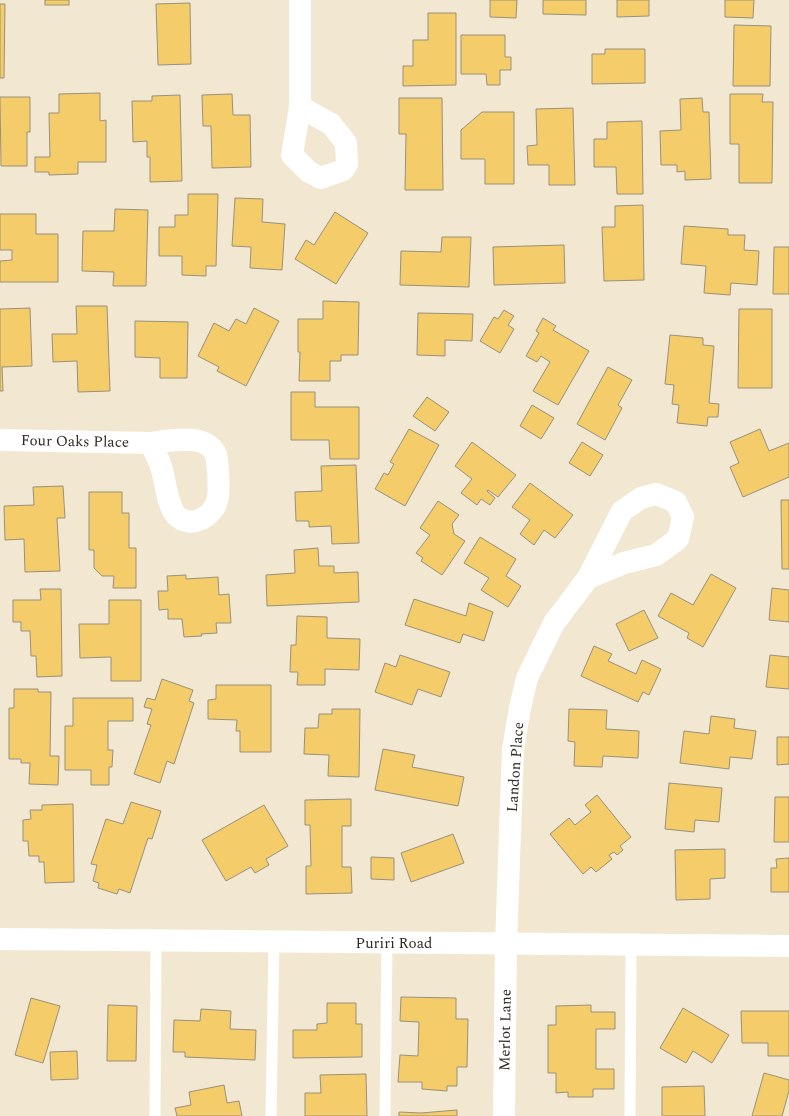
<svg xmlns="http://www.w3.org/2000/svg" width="789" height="1116" font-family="Spectral,serif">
<rect width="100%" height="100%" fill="#f2e8d1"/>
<g fill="#f4cc6a" stroke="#9a907b">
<rect x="45" y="0" width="24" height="5"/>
<path d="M490,0H517L516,18L490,17Z"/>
<path d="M543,0H586V15L543,14Z"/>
<path d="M617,0H649V16L617,17Z"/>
<path d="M725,0H754L753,18L725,17Z"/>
<path d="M190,3L191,64L158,65L156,4Z"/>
<path d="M0,4H5L4,78H0Z"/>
<path d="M428,13H456V85L403,86V66H413V40H428Z"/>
<path d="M734,25L771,26L770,86H733Z"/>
<path d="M461,35H505V57H511V70H500V85H487L486,74H461Z"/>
<path d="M605,49H645V83L592,84V54H605Z"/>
<path d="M100,93V121L106,120V162H78V174L49,175V172H35V157H50L49,113H59V94Z"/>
<path d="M232,94L233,115H250L251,167L212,168L211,126H203L202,95Z"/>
<path d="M730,94H763L762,102H773L772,183H739V144H730Z"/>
<path d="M180,95L182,181L150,182V157H147V141L133,142L132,101H152V96Z"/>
<path d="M0,97H30V132H27V166H1Z"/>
<path d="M399,98H442L443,190H405L406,134H399Z"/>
<path d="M702,98L703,112H709L711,179L685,180V171L677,172V165H661L660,131L681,130L680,99Z"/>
<path d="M573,108L575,185H549V165H528L527,146L537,145L536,109Z"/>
<path d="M482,112H514V184H485V159H461V130Z"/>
<path d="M642,121L643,194H617L616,167H594V139H607V122Z"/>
<path d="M188,194H218L216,266H206V276L182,275V256H159V227H175V215H188Z"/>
<path d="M235,198L263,199L262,222L285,224L282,270L250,268L251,247L232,246Z"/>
<path d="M643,205L644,280L604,281L602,227H615V206Z"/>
<path d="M115,209L148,210L146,286H113L114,272L82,271L83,231H114Z"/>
<path d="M335,212L368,233L336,284L295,259L306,240L314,245Z"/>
<path d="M0,214H36V234H58V282H0V261L12,260V250H0Z"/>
<path d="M684,226L728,229V235H745L744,250L759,251L757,285L731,283L730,295L704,293L706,266L681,264Z"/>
<path d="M442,237H471L469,287L400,285L401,251L441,252Z"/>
<path d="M564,245L565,283L494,285L493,247Z"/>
<path d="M774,247H789V294H773Z"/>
<path d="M323,301L359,302L358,355H341V361H330V381H299L300,352H298V319H323Z"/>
<path d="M76,306H107L110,391L78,392L77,361L53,362L52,334H77Z"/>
<path d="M30,308L32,366L2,367L3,391H0V309Z"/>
<path d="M254,308L279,321L246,386L217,371L219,367L198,356L214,323L229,331L236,319L246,324Z"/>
<path d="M739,309H772V388H738Z"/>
<path d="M504,310L514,316L508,325L514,329L500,353L480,341L494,317L498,319Z"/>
<path d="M418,313L473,314L472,341L445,340V356L417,355Z"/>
<path d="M543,318L556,326L553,330L589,351L558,405L533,391L550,362L541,356L537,362L526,356L539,333L536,331Z"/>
<path d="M135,321L188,322L187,378H160V358L135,357Z"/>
<path d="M670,335L703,338V345L714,346L709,403L719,404L718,417H708L707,426L677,423L679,405L672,404L674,385L665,384Z"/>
<path d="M608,367L632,380L618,405L622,408L605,440L577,424Z"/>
<path d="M291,392H315V407H359V459H330L329,440H291Z"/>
<path d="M427,397L449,412L435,431L413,416Z"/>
<path d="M532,405L554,418L541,439L520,426Z"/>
<path d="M409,429L439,445L405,506L375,489L384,473L388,475L394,464L390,462Z"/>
<path d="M760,429L769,451L789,443V477L743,497L730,467L739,463L730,442Z"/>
<path d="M472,442L516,475L498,497L488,490L487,491L495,498L490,505L481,499L477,505L461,493L472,479L455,466Z"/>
<path d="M582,442L603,455L590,476L569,463Z"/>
<path d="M356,465L359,543L332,544L331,526L309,527V521H296L295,492L322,491L321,466Z"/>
<path d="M530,483L573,515L555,538L544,530L534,545L520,534L530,520L512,507Z"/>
<path d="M63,486L65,518H57L60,571L25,572L24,539L5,540L4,506L34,505L33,487Z"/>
<path d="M89,492H122V513H129V548H136V588H113L114,576H102L94,568V550H89Z"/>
<path d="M781,500H789V569H782Z"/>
<path d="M438,501L459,515L452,524L454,534L465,541L442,575L421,561L423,558L416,553L430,535L420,528Z"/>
<path d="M480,537L516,559L506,576L521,586L508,607L481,590L489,578L464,563Z"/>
<path d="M318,548L319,566H334V573L358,572L359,602L267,606L266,575L295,573L294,550Z"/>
<path d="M711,574L736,588L703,647L687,638L689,633L658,616L671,593L693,605Z"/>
<path d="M186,575V579L218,577L219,595L229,594L231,623H216L217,633L201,634L202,636L184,637L182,619H168V609L159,610L158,591H168L167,576Z"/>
<path d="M772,588L789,590V622L769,620Z"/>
<path d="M40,589H61L62,676L37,677L36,656H31L30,631H21V622H13V600H41Z"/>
<path d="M414,599L466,616L469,603L493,612L484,641L463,634L460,643L405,625Z"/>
<path d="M109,600H141V681H111V657L80,658L79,624H109Z"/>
<path d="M644,610L658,638L629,651L616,624Z"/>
<path d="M297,616L327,617V638L360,639L359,670L325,669V685H297L298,672H290L291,645H296Z"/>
<path d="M594,646L612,654L608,661L636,674L642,660L661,669L649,695L643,692L638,702L581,676Z"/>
<path d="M400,655L450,672L441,697L418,689L412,705L375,692L385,663L396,667Z"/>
<path d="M770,655L789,657V689L766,687Z"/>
<path d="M162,679L193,690L189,701L194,703L174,764L167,761L160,783L134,774L151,725L147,724L152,709L144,707L147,698L155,700Z"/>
<path d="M216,685H271V752H240V731H236L237,720L208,719V700L216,699Z"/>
<path d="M14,689H38V692H51L50,756H59L58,785L29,784L30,763H21V759H9V708H14Z"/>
<path d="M73,698H133V721H108V750H113L112,767H109V785H91V770H65V726H73Z"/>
<path d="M332,709H360L359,777L328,776L329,755L304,754L305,728H318L319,714H332Z"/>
<path d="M569,709L607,710L606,729L639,731L638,758L603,756L602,767L574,766L575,742L568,741Z"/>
<path d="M711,716L735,719L734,728L756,731L752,759L730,757L729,769L680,763L684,731L709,734Z"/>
<path d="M777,737H789V764L777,765Z"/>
<path d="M383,749L415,755L412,767L464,777L458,806L375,790Z"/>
<path d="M669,783L722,788L719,822L695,820L694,832L665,829Z"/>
<path d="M597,795L631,837L620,846L623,850L617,855L614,852L609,855L612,859L596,872L591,867L583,874L550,834L569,818L575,825L591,812L585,805Z"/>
<path d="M775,797H789V842H774Z"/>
<path d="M351,799V826H342V867H351L352,893L306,894V866H311L310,825H305V800Z"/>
<path d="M131,802L161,811L152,839L148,838L130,893L119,889L117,894L98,888L99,883L93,881L97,865L91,864L106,819L123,824Z"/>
<path d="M73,804L74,882L45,883L44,862H39V856H29L28,841H23V820L31,819L30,810H42V805Z"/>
<path d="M264,805L288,846L266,859L269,865L255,873L251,867L226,881L202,840Z"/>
<path d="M453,834L464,863L411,882L401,853Z"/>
<path d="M725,849V878L710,879V899L676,900L675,850Z"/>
<path d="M371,857L394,858V880L371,879Z"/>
<path d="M789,858V892H771V868H777L776,859Z"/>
<path d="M401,997L456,998V1019H468L467,1067H457V1086H447V1091L422,1089V1082H398L400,1055L418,1056L419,1022L400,1021Z"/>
<path d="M31,998L60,1006L43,1063L15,1055Z"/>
<path d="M327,1003H356V1024H362V1057L293,1058V1030H317V1024L327,1023Z"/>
<path d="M108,1005L137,1006L136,1061H107Z"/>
<path d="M591,1005V1012H615V1029H596V1069H614V1089H593V1097H568V1092L556,1093V1073H548V1025H556V1006Z"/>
<path d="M683,1008L729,1035L712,1063L693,1051L686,1063L660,1048Z"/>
<path d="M201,1009L231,1011L230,1029L256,1030L255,1060L185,1057V1052H173L174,1020L200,1021Z"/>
<path d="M741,1011H789V1056H768V1043H742Z"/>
<path d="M77,1051L78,1079L51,1080L50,1052Z"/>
<path d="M764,1073L789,1080V1091L782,1116H752Z"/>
<path d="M366,1074L367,1116H305V1093H321L320,1075Z"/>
<path d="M224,1085L227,1103L239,1101L242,1116H177L175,1108L191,1105L189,1092Z"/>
<path d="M704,1086L705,1116H662V1087Z"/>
<path d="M457,1110V1116H399V1112L421,1113Z"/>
</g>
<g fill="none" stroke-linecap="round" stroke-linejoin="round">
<g stroke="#fff" stroke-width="11">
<path d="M155,1116L156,941"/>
<path d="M271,1116L274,942"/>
<path d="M385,1116L387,943"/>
<path d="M630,1116L631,945"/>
</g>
<g stroke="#fff" stroke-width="22">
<path d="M300,0V107L292,155L309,172L321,178L343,170L347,164L346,143L331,124L300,107"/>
<path d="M0,440L150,443C165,441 197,435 209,446C212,448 215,452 216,455C218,464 220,493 217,501C213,516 192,529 178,517C167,508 166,481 161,467C159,459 154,451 150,443"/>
<path d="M0,939L789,946"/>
<path d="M504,1116L506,944L513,749L520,708L527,678L554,623L588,578L622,511L641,498L656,494L676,502L683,517L678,539L656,555L624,563L588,578"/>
</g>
</g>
<g text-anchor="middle" stroke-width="5" stroke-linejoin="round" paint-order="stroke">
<g font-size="15" fill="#2f2b22" stroke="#fff">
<text transform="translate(75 441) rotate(1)" y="5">Four Oaks Place</text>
<text transform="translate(515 767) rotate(-86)" y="5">Landon Place</text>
<text x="394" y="948">Puriri Road</text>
<text transform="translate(505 1030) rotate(-89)" y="5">Merlot Lane</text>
</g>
</g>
</svg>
